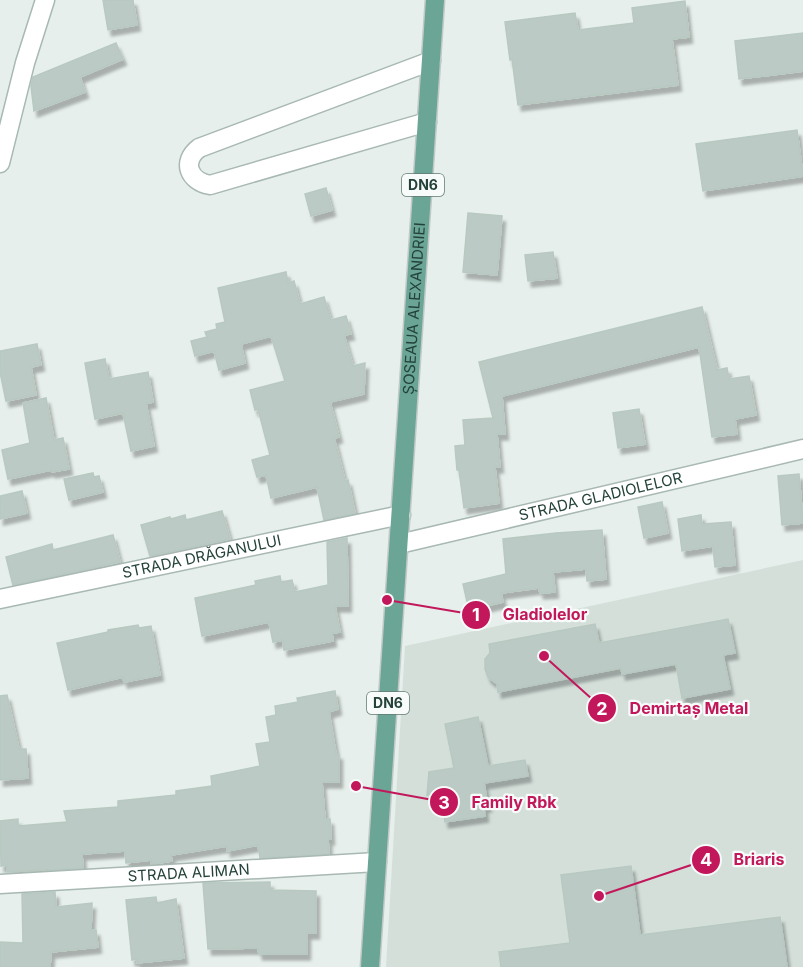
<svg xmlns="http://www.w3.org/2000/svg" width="803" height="967" font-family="Inter,sans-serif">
<defs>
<filter id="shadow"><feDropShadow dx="3.5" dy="6" stdDeviation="1.5" flood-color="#0004"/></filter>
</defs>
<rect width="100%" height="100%" fill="#e6efeb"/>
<path fill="#d4dfda" d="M803,560V967H386L405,646Z"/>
<g fill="#bbcac4" stroke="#b8c9c2" stroke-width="1.5" filter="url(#shadow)">
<path d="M103,0H133L137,25L108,30Z"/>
<path d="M685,1L689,37L672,39L678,85L518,105L512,59L510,60L505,22L575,13L578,30L634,23L632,8Z"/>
<path d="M803,33V71L739,79L735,41Z"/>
<path d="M116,43L123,59L80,77L85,92L34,111L31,86L33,77Z"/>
<path d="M797,130L803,176L703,191L696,144Z"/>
<path d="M326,188L332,210L311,216L305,194Z"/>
<path d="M468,213L502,216L497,275L463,272Z"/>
<path d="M553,252L557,278L528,281L525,255Z"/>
<path d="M286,272L288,283L294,281L300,304L324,297L331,320L346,316L351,334L344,335L353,366L365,363L364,394L330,402L339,437L334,438L345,481L348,480L355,513L324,520L317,487L271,498L266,475L257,477L252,460L270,455L258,409L255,410L250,390L285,381L271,336L241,344L245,363L219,370L214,351L195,356L191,341L207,337L205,332L217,329L216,324L225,322L218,288Z"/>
<path d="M702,307L717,370L727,368L729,379L749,376L756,415L735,419L737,434L712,437L699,347L502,396L505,434H497L500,467H495L499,503L464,508L459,470H457L455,446L465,445L463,420L493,418L479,362Z"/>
<path d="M37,344L41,365L31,367L36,395L6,401L0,372V351Z"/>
<path d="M105,359L109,379L148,372L153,402L146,403L154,446L131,451L123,413L95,419L85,363Z"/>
<path d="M46,398L54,440L63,438L69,469L52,472L51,470L8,479L2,450L30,443L23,403Z"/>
<path d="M639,409L645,444L618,448L613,413Z"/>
<path d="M93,473L94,477L99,476L103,492L69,500L64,479Z"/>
<path d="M799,474L803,523L782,525L778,476Z"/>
<path d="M22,491L27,513L0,519V496Z"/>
<path d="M662,502L668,533L644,538L638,507Z"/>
<path d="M222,511L230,539L150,556L141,525L170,517L171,519L185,515L186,520Z"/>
<path d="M701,515L702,524L731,522L735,565L715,567L713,546L682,551L678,519Z"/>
<path d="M602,530L606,579L587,581L586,569L553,572L555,592L540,593L539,588L501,593L503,602L469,610L463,584L506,574L503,539L556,533Z"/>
<path d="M113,535L120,562L13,585L6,557L52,544L53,550Z"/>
<path d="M347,538L348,606H335L340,632L332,633L333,641L284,650L283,640L273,642L269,622L202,636L195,598L256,585L255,581L280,576L281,582L292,580L295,592L328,585L327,542Z"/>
<path d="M728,619L735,653L723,655L730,689L682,698L676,664L622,674L621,668L498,692L497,684L488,677L485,669V659L490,653L489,644L595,624L599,643Z"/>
<path d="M138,625L139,628L151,626L160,675L124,682L123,677L68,690L57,643L108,632V630Z"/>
<path d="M335,691L338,709L329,712L336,754H339V782H322L325,819H330L331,839H328L329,854L260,858L258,845L227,851V846L171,855L172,861L160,863L151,864V860L126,863L125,851L82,854L83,868L7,872V865L1,866L0,821L18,819V826L67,822L64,811L118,807V801L176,795V791L212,786L211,776L260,766L256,744L270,742L266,717L276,715L275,706L298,702L297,698Z"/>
<path d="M7,695L19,749H26L28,778L0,780V696Z"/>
<path d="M478,717L488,766L525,760L528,776L484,783L488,806H484L485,816L445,822L441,793L427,795L429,772L454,768L445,724Z"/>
<path d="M631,866L640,935L780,917L787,967H501L499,952L570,943L561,875Z"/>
<path d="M270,882V890L316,891V933H307V954H259L258,948L208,949L203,883Z"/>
<path d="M55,892L56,907L92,903L91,930H96L98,947L51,952L50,967H0V942L23,943L22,894Z"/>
<path d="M156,897L157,903L176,899L184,958L137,963V959L132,960L126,900Z"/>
</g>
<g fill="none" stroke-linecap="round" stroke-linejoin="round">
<defs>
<g id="minor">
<path d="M427,122L210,185C189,181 181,162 199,148L431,61"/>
<path d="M0,163L25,63L45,0"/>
<path id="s1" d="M399,544L803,449"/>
<path id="s2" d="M0,599L401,515"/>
<path id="s3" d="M0,884L377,862"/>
</g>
<g id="major">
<path id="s4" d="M370,967L435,0"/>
</g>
</defs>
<use href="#minor" stroke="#a8b8b2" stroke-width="21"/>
<use href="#major" stroke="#c2cac8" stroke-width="21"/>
<use href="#minor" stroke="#fff" stroke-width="18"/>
<use href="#major" stroke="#6aa596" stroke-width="18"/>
</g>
<g text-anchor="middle" stroke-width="4.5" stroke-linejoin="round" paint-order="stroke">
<g fill="#f7fbf9" stroke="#637a73" stroke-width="1.5">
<rect x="402" y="174" width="42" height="22" rx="4.5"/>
<rect x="367" y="692" width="42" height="22" rx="4.5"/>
</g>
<g font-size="14" font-weight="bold" fill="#24423a">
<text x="423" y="190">DN6</text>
<text x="388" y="708">DN6</text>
</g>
<g font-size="15" fill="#24423a" stroke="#f7fbf9">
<text dy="5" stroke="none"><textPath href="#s4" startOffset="660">ȘOSEAUA ALEXANDRIEI</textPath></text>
<text dy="5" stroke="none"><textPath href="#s1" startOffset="207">STRADA GLADIOLELOR</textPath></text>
<text dy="5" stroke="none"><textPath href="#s2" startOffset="206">STRADA DRĂGANULUI</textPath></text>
<text dy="5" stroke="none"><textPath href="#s3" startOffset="189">STRADA ALIMAN</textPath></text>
</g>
</g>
<path fill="none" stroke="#c2185b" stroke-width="2" d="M387 600L476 615M544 656L602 708M356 786L444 802M599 896L706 860"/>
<g fill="#c2185b" stroke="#f7fbf9" stroke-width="2">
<circle cx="387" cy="600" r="6"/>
<circle cx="544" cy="656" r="6"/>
<circle cx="356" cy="786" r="6"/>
<circle cx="599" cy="896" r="6"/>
<circle cx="476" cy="615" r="15"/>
<circle cx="602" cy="708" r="15"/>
<circle cx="444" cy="802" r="15"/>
<circle cx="706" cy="860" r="15"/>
</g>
<g font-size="18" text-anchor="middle" font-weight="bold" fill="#fff">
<text x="476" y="621">1</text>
<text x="602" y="715">2</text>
<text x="444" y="809">3</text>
<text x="706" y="866">4</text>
</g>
<g font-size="16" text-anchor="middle" font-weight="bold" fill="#c2185b" stroke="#f7fbf9" stroke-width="4.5" stroke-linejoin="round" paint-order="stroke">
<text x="545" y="620">Gladiolelor</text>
<text x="689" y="714">Demirtaș Metal</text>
<text x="514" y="808">Family Rbk</text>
<text x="759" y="865">Briaris</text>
</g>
</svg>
